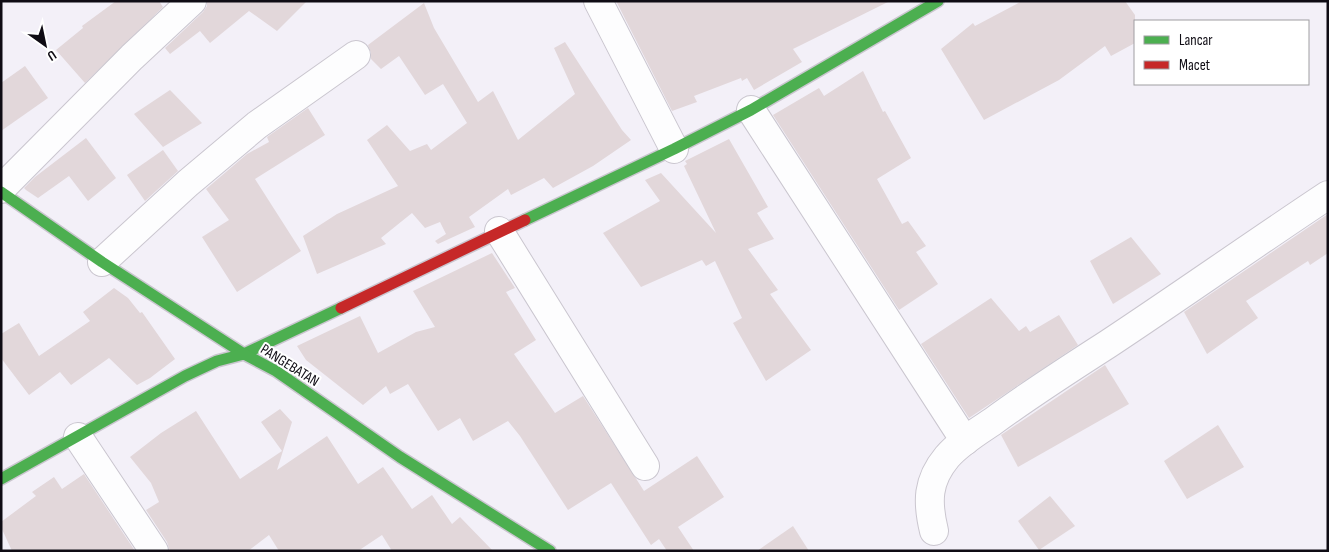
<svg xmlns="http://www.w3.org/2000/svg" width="1329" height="552" font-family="'Sofia Sans Condensed',sans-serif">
<rect width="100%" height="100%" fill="#f3f0f8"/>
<g fill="#e2d7da">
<path d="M116,1H159L163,7L85,83L56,50L83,28L82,26Z"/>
<path d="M207,1H307L277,31L249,11L210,43L200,31L170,54L165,48L203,12L207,6Z"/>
<path d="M616,1H890L793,49L802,62L754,90L747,78L742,81L741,78L694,96L697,102L672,111Z"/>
<path d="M1022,1H1125L1135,15V43L1111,56L1105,46L1059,80L984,120L941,49L973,23L975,26Z"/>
<path d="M424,3L434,28L478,102L493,91L518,140L575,94L554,48L565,42L622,130L631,140L593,166L553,188L544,178L511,195L508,189L469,217L475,227L438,244L435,241L446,234L440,222L425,228L412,213L381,238L386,244L317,274L303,236L337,214L398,186L367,140L387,125L410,151L427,144L431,150L467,123L443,84L425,95L399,56L381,69L371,59V53L368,45Z"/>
<path d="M25,66L48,98L1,131V83Z"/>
<path d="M863,71L883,112L885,111L911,158L877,179L902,224L908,221L926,246L916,252L938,284L899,310L773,115L819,88L824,96Z"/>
<path d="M170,90L202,123L163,147L134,114Z"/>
<path d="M308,108L325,135L255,179L301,251L237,292L202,237L229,220L206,189L247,154L269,142L267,137Z"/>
<path d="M86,138L116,178L88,201L69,176L38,198L26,190L24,188L35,177Z"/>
<path d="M729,139L768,207L757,213L774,239L748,249L778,290L770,294L811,350L766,381L733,323L742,318L715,261L706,266L702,260L641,287L603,233L660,201L645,180L661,173L716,233L684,166L687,164L685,161Z"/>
<path d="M163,150L178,171L145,201L127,175Z"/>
<path d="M1328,214V253L1310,265L1308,261L1246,301L1258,318L1207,354L1184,312Z"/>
<path d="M1131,237L1161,274L1113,304L1090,261Z"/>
<path d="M492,253L515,288L506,292L536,340L514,354L555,413L583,396L644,491L697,456L724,497L678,527L694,551H667L659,539L651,545L611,483L568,510L520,436L508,421L473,441L460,418L438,431L408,384L390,394L386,386L363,405L306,360L297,346L360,316L378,353L416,332L435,327L413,291Z"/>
<path d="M114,288L128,298L140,313L142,312L175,359L150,378L137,385L109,358L71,385L60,372L29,395L1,358V334L19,323L39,356L90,321L83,312Z"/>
<path d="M991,298L1019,331L1026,326L1030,332L1059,315L1078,345L969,418L921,344Z"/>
<path d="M1105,365L1129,404L1018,467L1001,435Z"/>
<path d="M280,409L292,422L277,470L327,436L358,484L383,467L412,509L432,495L452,524L460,517L493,551H392L382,535L358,551H279L269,535L248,551H170L167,542L146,510L159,502L151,483L130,457L161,433L196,411L240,479L282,451L261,422Z"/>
<path d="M1218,425L1244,467L1187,499L1164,461Z"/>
<path d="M84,474L135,551H12L1,527V522L36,496L32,492L54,477L62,489Z"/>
<path d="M1050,496L1075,526L1039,550L1018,521Z"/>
<path d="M793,526L809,551H757Z"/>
</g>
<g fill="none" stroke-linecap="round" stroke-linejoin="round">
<defs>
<g id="street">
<path d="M598,1L674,149"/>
<path d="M751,110L965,441"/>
<path d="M1,189L132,57L192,1"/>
<path d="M499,231L645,466"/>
<path d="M102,262L188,183L257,125L356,55"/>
<path d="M78,437L154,551"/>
<path d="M934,531C927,502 927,481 947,457C959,443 977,432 992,422C1030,394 1069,369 1108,344C1182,295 1254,244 1328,195"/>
</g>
<g id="fast">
<path d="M1,192L102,262L244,354L341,308"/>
<path d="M525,220L674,149L751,110L938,1"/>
<path d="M1,479L185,376L217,361L244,354L276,371L400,457L550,551"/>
</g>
<path id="jam" d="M341,308L525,220"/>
</defs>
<use href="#street" stroke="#cac6cf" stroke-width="30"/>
<use href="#fast" stroke="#cac6cf" stroke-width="14"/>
<use href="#jam" stroke="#cac6cf" stroke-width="14"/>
<use href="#street" stroke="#fdfdfe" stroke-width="28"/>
<use href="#fast" stroke="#4caf50" stroke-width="11"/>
<use href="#jam" stroke="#c62828" stroke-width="11"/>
</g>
<g text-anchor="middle" stroke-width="4" stroke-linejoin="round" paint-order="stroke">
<g font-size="15" fill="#0f0c14" stroke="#fff">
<text transform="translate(290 365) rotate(32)" y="5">PANGEBATAN</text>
</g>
</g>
<rect width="1329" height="552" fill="none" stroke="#0f0c14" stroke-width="5"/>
<rect x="1134" y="20" width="175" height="65" fill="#ffffff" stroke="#9f9ea1"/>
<rect x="1144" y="36" width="25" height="8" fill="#4caf50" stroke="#9f9ea1"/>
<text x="1179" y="45" font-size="15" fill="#0f0c14">Lancar</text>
<rect x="1144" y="61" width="25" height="8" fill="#c62828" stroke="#9f9ea1"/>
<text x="1179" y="70" font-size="15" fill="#0f0c14">Macet</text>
<g transform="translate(45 45) rotate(147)" stroke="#ffffff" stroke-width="4" paint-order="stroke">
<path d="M0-4L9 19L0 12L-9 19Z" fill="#0f0c14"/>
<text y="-8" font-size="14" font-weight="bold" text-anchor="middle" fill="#0f0c14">U</text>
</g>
</svg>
